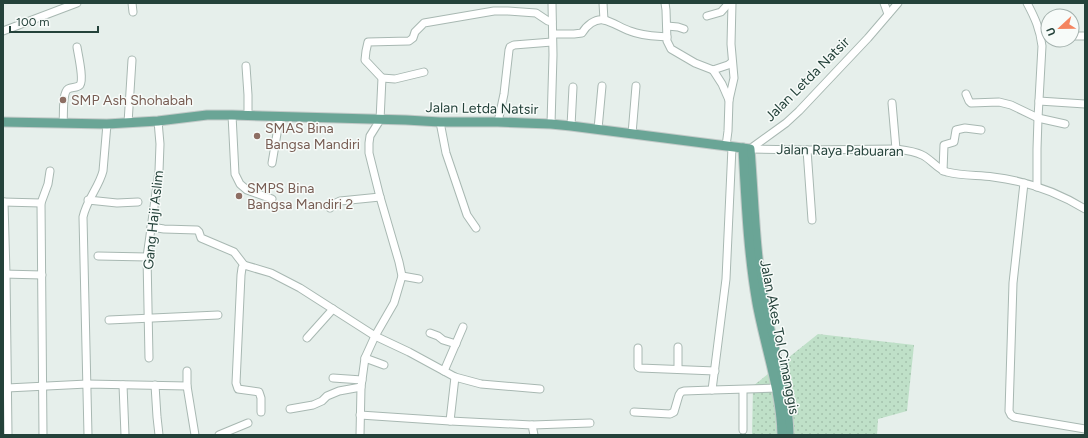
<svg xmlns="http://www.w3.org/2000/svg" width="1088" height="438" font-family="Figtree,sans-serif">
<defs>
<pattern id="grass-dots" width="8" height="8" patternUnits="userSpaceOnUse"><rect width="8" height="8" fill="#bfe0c8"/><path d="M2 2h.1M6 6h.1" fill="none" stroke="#a4c1ad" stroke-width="1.8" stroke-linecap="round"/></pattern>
</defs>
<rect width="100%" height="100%" fill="#e6efeb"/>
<path fill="url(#grass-dots)" d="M818,334L914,345L907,411L878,419L877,435H752L753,386Z"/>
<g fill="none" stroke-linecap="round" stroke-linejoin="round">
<defs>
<g id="minor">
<path d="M132,3L133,12"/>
<path d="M603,3L604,20"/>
<path d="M665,3L666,10L667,41L671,49L695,63L713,70L728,65L732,62"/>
<path d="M884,3L888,14"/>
<path d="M1027,3C1035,18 1040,29 1042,46L1038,118L1037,149V187"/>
<path d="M707,16L721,12L729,3"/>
<path d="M667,26L678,27L684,29"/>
<path d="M3,31L77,3"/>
<path d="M553,34H574L582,33C586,26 595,18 604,20C613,22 621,28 630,31C642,36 654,36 667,37"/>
<path d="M1072,36H1085"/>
<path d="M246,66L248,95V115"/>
<path d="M713,70L722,84L729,100"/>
<path d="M382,78L395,79L424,72"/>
<path d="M966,94L969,101L971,103L999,102L1011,105L1038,118L1065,124"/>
<path d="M1039,101L1085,104"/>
<path d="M892,103L896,149"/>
<path d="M232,115L235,174L240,184L247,190L272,199"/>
<path d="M440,122L446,153L467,215L476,228"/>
<path d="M498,122L504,94L509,50L510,47L514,45L552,42"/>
<path d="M63,123C64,115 62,93 68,89C72,87 77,88 80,85C84,79 78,54 77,47"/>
<path d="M128,123L132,60"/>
<path d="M551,124L553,55L552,3"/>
<path d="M571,126L573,87"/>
<path d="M598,129L602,86"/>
<path d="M632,134L636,86"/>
<path d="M726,146L728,131L729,100L734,78L731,44L732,3"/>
<path d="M732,147L726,279L712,390L777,388"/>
<path d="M750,149L807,150L896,149C904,150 914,151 922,155C931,159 938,170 947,172C962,176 978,175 993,177C1026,181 1057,192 1085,209"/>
<path d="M750,149L786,123L799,111L868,38L898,3"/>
<path d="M807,150L812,220"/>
<path d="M272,163L280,116"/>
<path d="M943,171L944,145L954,142L956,130L965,128L981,130"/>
<path d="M1024,183L1013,283L1009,411L1011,415L1014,417L1085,429"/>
<path d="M88,200L117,203L138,202"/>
<path d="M3,202L41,203"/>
<path d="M4,202L6,274L8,435"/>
<path d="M330,208L334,204L340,201L380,197"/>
<path d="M151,227L164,229L197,230L199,232L201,238L234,252L244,265"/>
<path d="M98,256L147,257"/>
<path d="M3,274L42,275"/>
<path d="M402,276L419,279"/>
<path d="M109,320L218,315"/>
<path d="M430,333L438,336L443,340L456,344"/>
<path d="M307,338L333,309"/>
<path d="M678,347V369"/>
<path d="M638,348V367L640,368L715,371"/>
<path d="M149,358L147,257L159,171L160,144L158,121"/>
<path d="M365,358L384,365"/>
<path d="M187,371V386L195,435"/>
<path d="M444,371L463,327"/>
<path d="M333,378L362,380"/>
<path d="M123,385L125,435"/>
<path d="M155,385L157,417L159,435"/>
<path d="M7,388L87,384L187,386"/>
<path d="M290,409L313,405L322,401L327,396L339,391L361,387"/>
<path d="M261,412V398L259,392L238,389L236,383L241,275L242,268L244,265L271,273L300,288L375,336L409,352L455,377L481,384L540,389"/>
<path d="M634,412L670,414L674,412L679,395L681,392L684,391L712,390"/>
<path d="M360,415L450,421L532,425L534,435"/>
<path d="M450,421L455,377"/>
<path d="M532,425L590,423"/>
<path d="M743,430V390"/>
<path d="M43,435L41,203L48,184L50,171"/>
<path d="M88,435L83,217C87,199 99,187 103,171L107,124"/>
<path d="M219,435L248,423"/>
<path d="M360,435L361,387L365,358L375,336L394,303L402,276L399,262L380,197L369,153V143L370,136L380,120L382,78L365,60L366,51L368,42L409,41L413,38L415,32L424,23L494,11H508L536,13L548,21L552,22"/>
</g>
<g id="major">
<path d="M3,122L107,124L158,121L207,115H232L406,120L440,122H498L551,124L571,126L750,149C754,199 755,251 764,301C772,346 788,389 789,435"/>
<path d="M743,148C746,200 748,252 757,303C765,347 781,390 782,435"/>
</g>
</defs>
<use href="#minor" stroke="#a8b8b2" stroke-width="9"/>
<use href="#major" stroke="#c2cac8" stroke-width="11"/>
<use href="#minor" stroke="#fff" stroke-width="7"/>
<use href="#major" stroke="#6aa596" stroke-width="9"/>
</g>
<g fill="#8d6e63" stroke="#f7fbf9" stroke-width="1.5">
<circle cx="63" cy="100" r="4"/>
<circle cx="257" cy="136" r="4"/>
<circle cx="239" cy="196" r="4"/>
</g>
<g text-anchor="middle" stroke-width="3" stroke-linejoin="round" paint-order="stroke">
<g font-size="14" fill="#24423a" stroke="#f7fbf9">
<text transform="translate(807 79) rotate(-45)" y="5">Jalan Letda Natsir</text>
<text transform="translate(482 108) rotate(1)" y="5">Jalan Letda Natsir</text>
<text transform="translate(840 150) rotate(1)" y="5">Jalan Raya Pabuaran</text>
<text transform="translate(153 220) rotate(-84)" y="5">Gang Haji Aslim</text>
<text transform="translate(780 337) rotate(79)" y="5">Jalan Akes Tol Cimanggis</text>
</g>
<g font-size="14" fill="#785e54" stroke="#f7fbf9" text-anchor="start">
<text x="71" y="105">SMP Ash Shohabah</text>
<text x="265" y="133">SMAS Bina<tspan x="265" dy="16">Bangsa Mandiri</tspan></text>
<text x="247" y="193">SMPS Bina<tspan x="247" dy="16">Bangsa Mandiri 2</tspan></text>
</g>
</g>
<rect width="1088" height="438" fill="none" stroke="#24423a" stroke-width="8"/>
<g transform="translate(1060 28) rotate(248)"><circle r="19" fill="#f7fbf9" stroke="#a3b1ad"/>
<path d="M0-3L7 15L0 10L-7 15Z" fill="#f4845f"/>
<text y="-6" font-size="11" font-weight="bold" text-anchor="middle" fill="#24423a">U</text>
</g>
<path d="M10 26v6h88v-6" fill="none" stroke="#24423a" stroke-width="2"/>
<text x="16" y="26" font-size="12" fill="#24423a" stroke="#f7fbf9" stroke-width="3" paint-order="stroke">100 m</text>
</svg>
